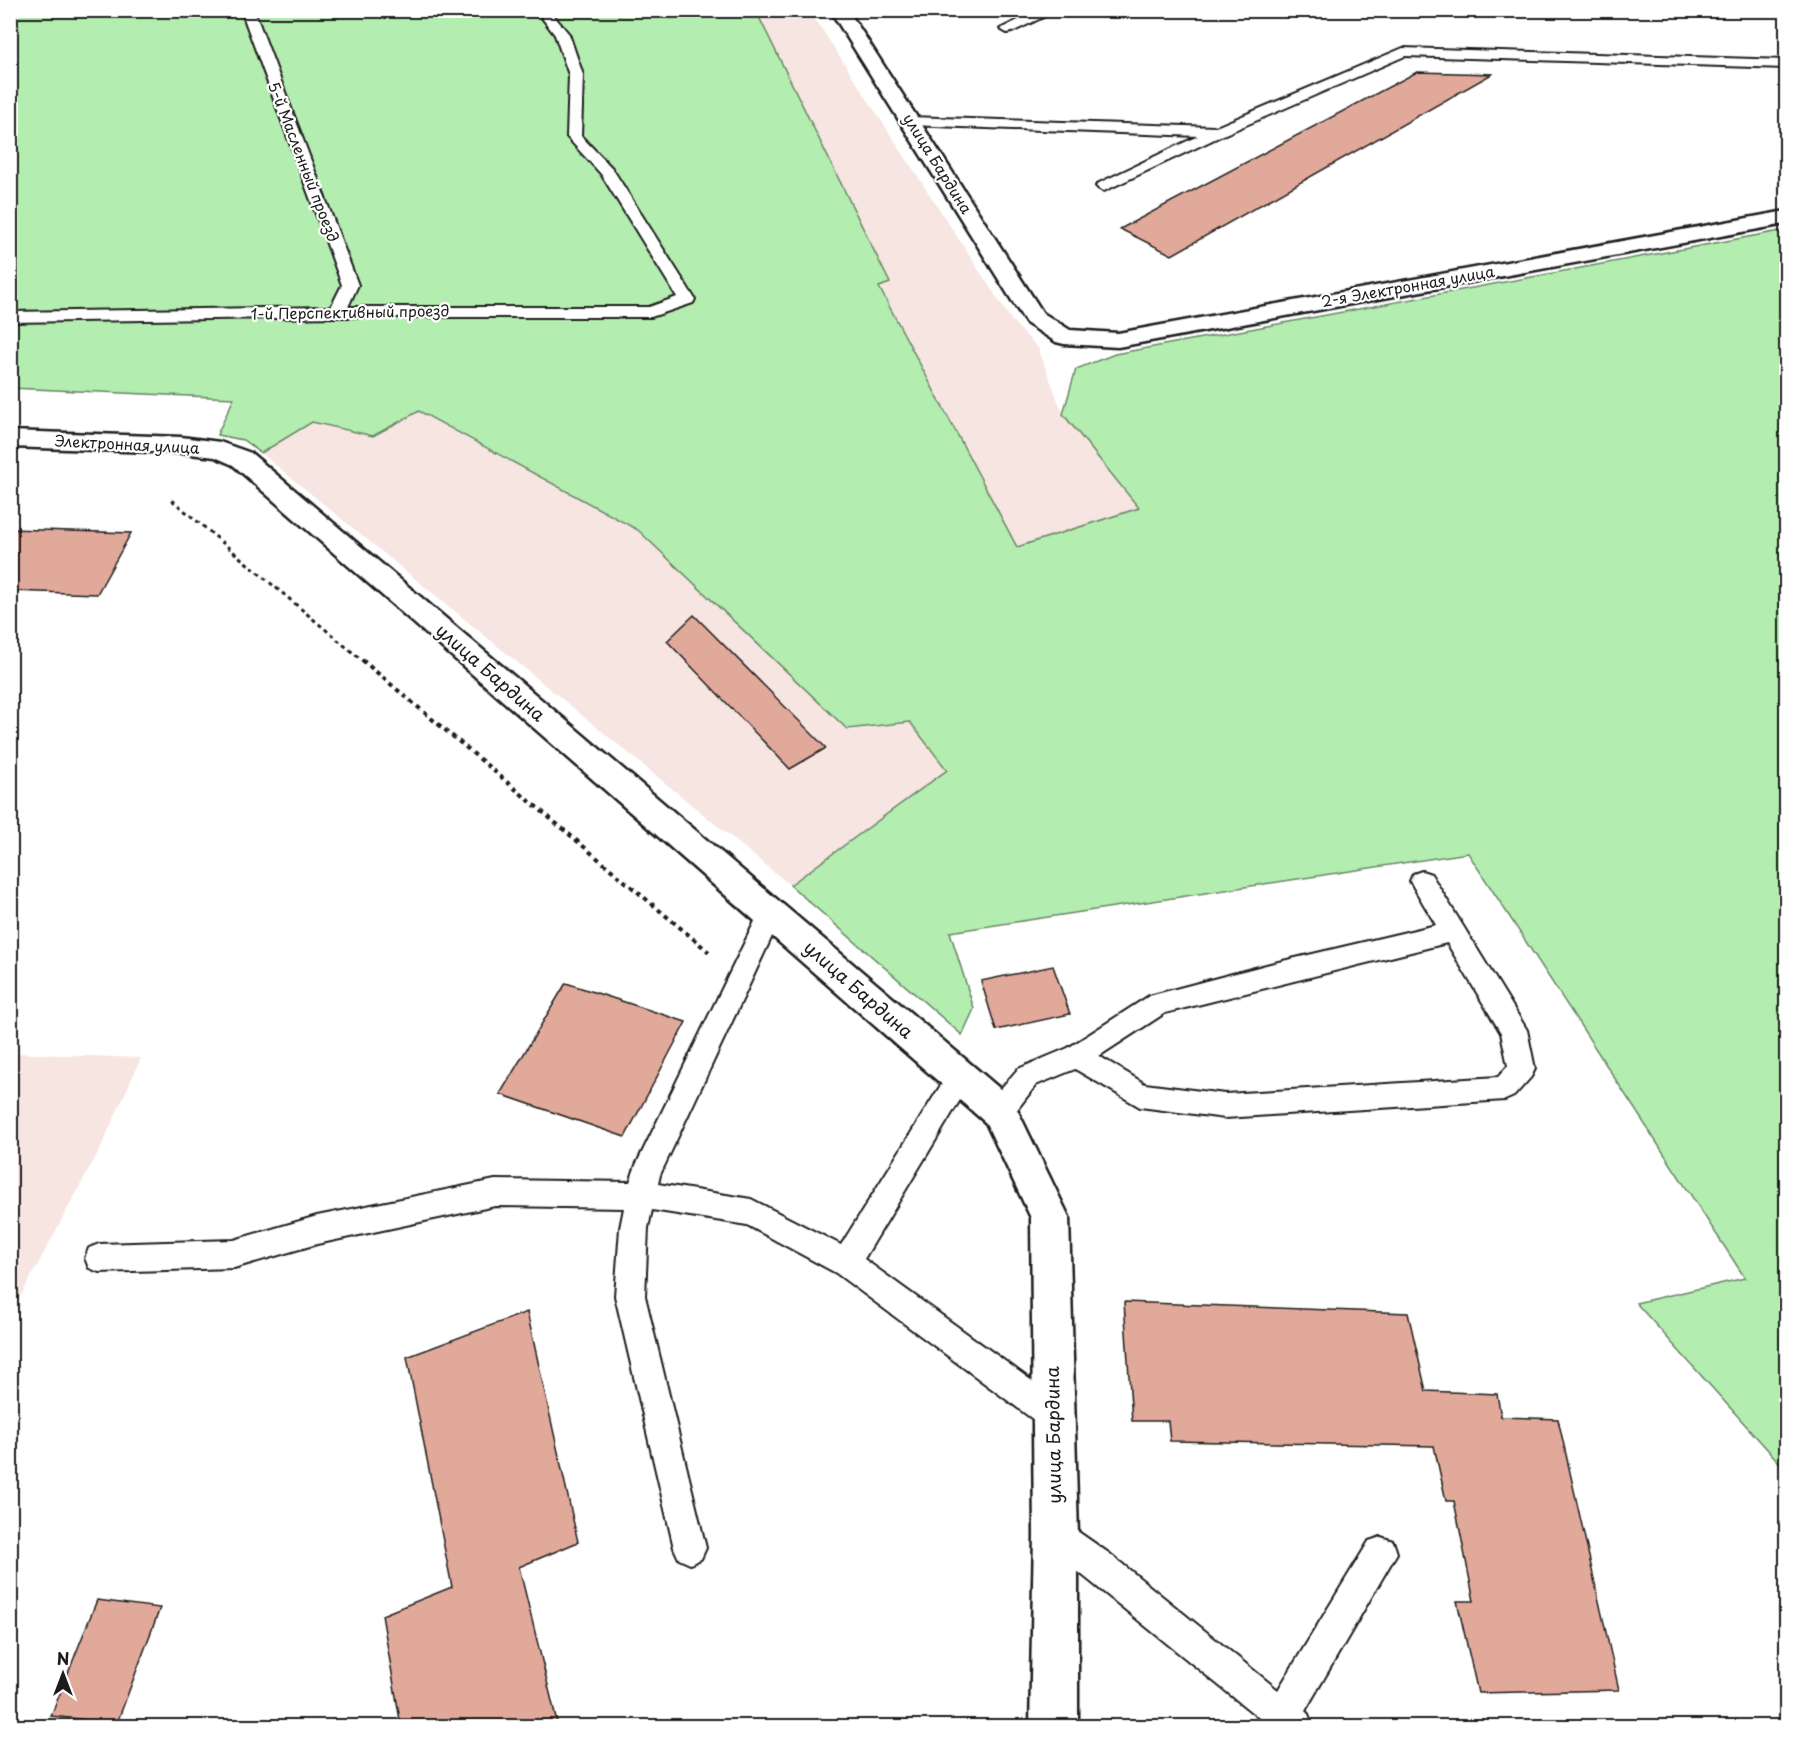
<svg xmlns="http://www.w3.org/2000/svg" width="1797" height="1737" font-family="'Playpen Sans',sans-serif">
<rect width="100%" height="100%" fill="#fff"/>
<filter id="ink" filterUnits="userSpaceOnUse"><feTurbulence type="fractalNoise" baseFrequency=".0167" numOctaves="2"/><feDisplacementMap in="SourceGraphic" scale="12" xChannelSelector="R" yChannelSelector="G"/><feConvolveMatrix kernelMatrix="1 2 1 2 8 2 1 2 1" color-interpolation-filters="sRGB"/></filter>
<g filter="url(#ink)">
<g fill="#f6e5e1">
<path d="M756,11H810L1012,321L1038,348L1063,414L1139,508L1017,547L879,286L889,283Z"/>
<path d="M419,411L638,530L847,729L910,722L947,770L790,885L261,453L312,422L373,436Z"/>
<path d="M11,1053L141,1058L102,1145L11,1314Z"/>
</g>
<path fill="#b4edb0" stroke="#688466" stroke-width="1.5" d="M11,11H756L890,283L879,287L1017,547L1139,508L1063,414L1076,369L1115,354L1786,230V1470L1636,1303L1745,1278L1468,853L950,932L974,1009L962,1035L790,885L947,770L910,722L847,729L638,530L419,411L373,436L312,422L261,453L243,440L217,435L234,398L11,388Z"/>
<g fill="#e1a99a" stroke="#1c1c1c" stroke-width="1.5">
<path d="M1417,72L1492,74L1172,255L1120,229Z"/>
<path d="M10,529L131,533L97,594L10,591Z"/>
<path d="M694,615L826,748L790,769L667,641Z"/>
<path d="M1053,966L1070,1014L996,1030L981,981Z"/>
<path d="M566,983L686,1022L625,1137L500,1094Z"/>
<path d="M1124,1302L1408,1313L1426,1391L1497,1394L1501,1417L1558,1419L1619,1690L1478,1693L1457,1601H1474L1454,1501H1446L1434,1446L1170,1441L1168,1421H1132Z"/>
<path d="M527,1312L578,1542L519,1567L558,1726H401L382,1615L452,1587L407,1357Z"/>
<path d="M97,1600L160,1608L117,1723L51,1716Z"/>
</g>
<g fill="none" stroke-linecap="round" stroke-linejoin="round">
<defs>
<g id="lane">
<path d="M241,10H254L358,285L348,307H649L677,297L601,174L567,137L569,75L555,35L536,10H549L569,34L583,75L581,136L612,168L695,299L693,303L651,317H337L10,322V312L331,307L342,285Z"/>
<path d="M1039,10H1058L1012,32L1007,33L1000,29Z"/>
<path d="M1403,48L1786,60V68L1405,56L1223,135L1104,191L1099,189L1096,186L1099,183L1198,136L909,125L902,121L909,117L1216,127Z"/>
<path d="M1422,871L1431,874L1527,1030L1535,1069L1531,1077L1514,1096L1505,1100L1225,1118L1140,1107L1075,1069L1036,1085L1009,1120L999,1123L989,1120L985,1111L989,1102L1018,1069L1068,1048L1149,996L1270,964L1436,925L1410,881L1413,874ZM1447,943L1501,1033L1508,1066L1498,1077L1225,1094L1145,1084L1099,1056L1165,1013Z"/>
<path d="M770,905L779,908L782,915L660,1175L658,1184L751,1199L841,1245L951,1069L960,1065L969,1069L973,1077L969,1085L864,1259L1064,1404L1068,1415L1064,1426L1053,1430L1042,1426L836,1273L747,1225L652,1210L648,1228L645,1296L706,1548L701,1559L690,1564L679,1559L674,1548L615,1296L620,1228L624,1208L495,1206L317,1244L234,1268L99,1272L89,1268L85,1258L89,1248L99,1244L234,1240L317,1216L495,1180L630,1182L636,1165L758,915L761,908Z"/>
<path d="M1056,1519L1067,1524L1110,1554L1278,1690L1369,1541L1381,1537L1393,1541L1397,1553L1305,1711L1308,1714L1313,1726H1269L1086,1578L1045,1546L1040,1535L1045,1524Z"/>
</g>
<g id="street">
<path d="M830,10H848L1043,313L1070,330L1118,333L1786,211V224L1118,347L1064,344L1056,342L1026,323Z"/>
<path d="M10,431L181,437L220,442L251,453L1012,1099L1069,1217L1078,1535V1726H1030L1034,1535L1031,1218L986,1123L233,465L215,457L181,453L10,447Z"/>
</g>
</defs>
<use href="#lane" stroke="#1c1c1c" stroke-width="4"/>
<use href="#street" stroke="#1c1c1c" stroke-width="5"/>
<path stroke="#1c1c1c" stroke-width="3" stroke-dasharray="4 4" stroke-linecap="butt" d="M172,500L364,662"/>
<path stroke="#1c1c1c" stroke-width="4" stroke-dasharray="4.5 4.5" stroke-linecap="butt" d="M362,660L709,952"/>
<use href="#lane" fill="#fff" fill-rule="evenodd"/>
<use href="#street" fill="#fff" fill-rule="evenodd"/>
</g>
</g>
<g text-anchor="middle" stroke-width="4.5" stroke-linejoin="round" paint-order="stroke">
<g font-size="15" fill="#1c1c1c" stroke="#fff">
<text transform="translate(303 162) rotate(69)" y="5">5-й Масленный проезд</text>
<text transform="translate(937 164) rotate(58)" y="5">улица Бардина</text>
<text transform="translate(1408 287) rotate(-10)" y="5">2-я Электронная улица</text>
<text transform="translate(350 313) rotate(-1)" y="5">1-й Перспективный проезд</text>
<text transform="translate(127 445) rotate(3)" y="5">Электронная улица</text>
</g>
<g font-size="18" fill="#1c1c1c" stroke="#fff">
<text transform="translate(490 673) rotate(41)" y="6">улица Бардина</text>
<text transform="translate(858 990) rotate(41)" y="6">улица Бардина</text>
<text transform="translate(1054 1435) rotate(-91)" y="6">улица Бардина</text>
</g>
</g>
<rect width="1797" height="1737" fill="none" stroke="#fff" stroke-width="36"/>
<rect x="18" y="18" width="1761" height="1701" fill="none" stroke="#1c1c1c" stroke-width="2" filter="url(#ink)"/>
<g transform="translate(63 1674)" stroke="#ffffff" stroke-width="4.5" paint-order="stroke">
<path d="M0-4.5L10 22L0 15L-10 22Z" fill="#1c1c1c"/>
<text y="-9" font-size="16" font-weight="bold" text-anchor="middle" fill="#1c1c1c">N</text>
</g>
</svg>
